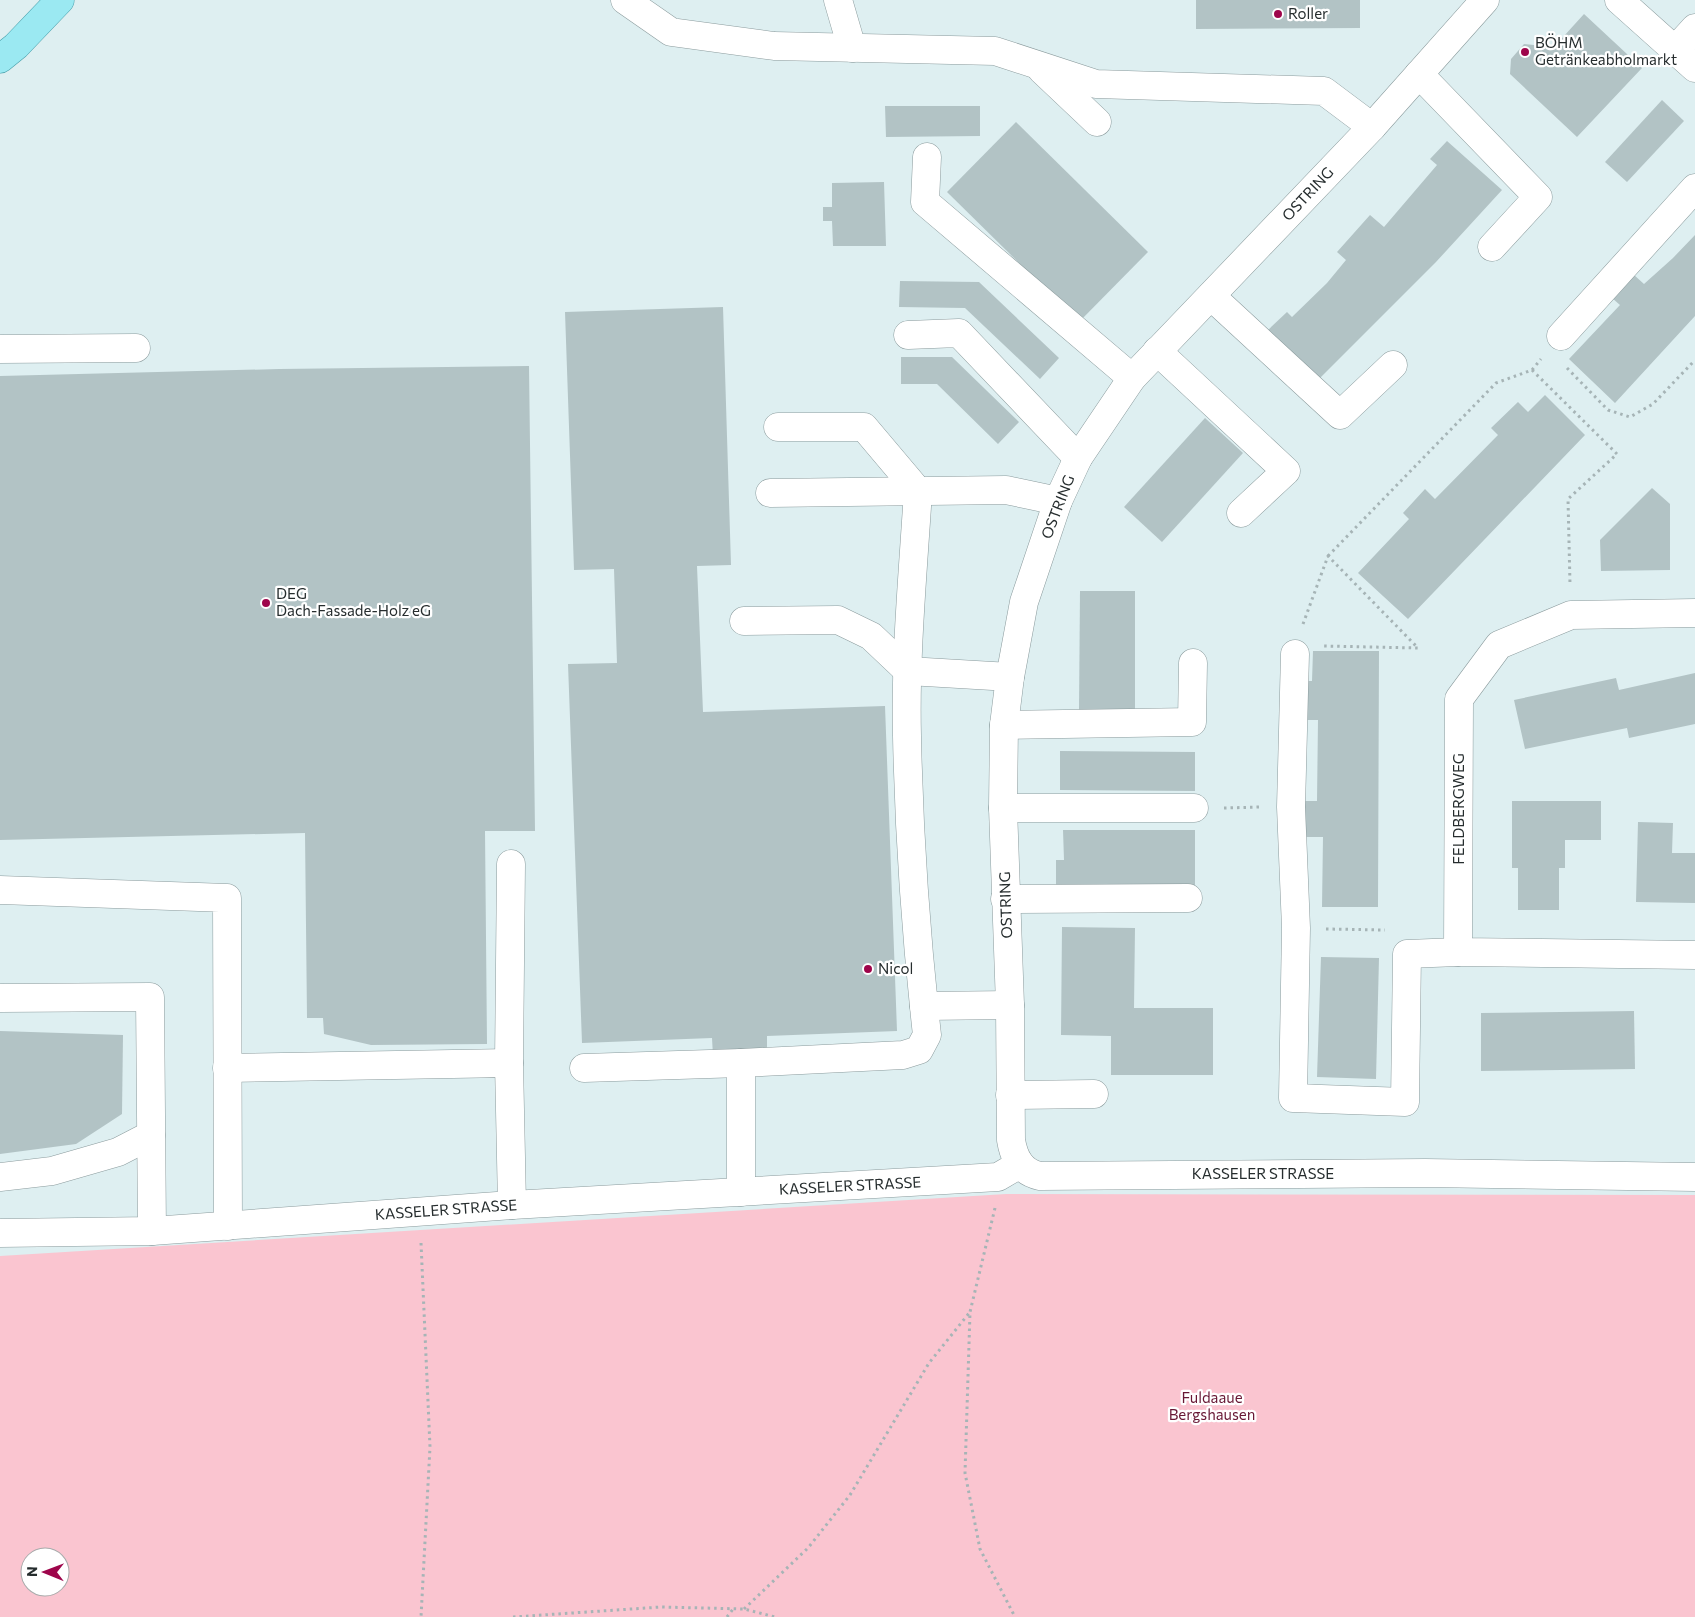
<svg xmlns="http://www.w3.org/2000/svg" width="1695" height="1617" font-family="Commissioner,sans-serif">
<rect width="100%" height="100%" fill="#deeff1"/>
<path fill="#fac5d0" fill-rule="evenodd" d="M1006,1194L1695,1195V1617H0V1256ZM30,1557H60V1587H30Z"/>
<g fill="#b2c3c5">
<path d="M1196,0H1360V28L1196,29Z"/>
<path d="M1584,14L1642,68L1577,137L1510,74L1511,59L1524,44L1554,47Z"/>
<path d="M1662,100L1684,121L1627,182L1605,162Z"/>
<path d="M885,106H980V136L886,137Z"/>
<path d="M1016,122L1148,252L1079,322L947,192Z"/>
<path d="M1447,141L1502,190L1436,262L1317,381L1268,330L1287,312L1292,317L1327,283L1346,260L1337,252L1370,215L1384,227L1437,165L1430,159Z"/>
<path d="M884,182L886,246H833L832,221H823V207H832V183Z"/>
<path d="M1695,235V316L1615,403L1569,359L1620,305L1612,298L1634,275L1644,284L1673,258Z"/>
<path d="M900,281L979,282L1059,358L1040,379L965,308L899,307Z"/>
<path d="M723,307L731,565L697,566L703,712L885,706L897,1031L767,1036V1054L713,1056L712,1038L582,1043L568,664L617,663L614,569L574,570L565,312Z"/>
<path d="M901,357H952L1019,422L998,444L937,384H901Z"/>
<path d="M529,366L535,831H485L487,1044L371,1045L324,1034L323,1018H307L305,833L0,840V376L279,369Z"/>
<path d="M1545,395L1585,435L1408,619L1358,573L1409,519L1403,513L1425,489L1435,499L1498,435L1491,428L1518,402L1528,412Z"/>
<path d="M1205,418L1243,453L1162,542L1124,507Z"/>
<path d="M1652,488L1670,504V570L1601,571L1600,540Z"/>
<path d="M1080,591H1135V710H1079Z"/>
<path d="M1313,651H1379L1378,907H1322L1323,837H1304L1305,801H1317L1318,720H1300L1301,681H1312Z"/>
<path d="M1695,673V724L1629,738L1627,728L1525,749L1514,700L1616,678L1619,690Z"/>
<path d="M1060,751L1195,752V791L1060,790Z"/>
<path d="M1512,801H1601V840H1565V868H1559V910H1518V868H1512Z"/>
<path d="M1638,822L1673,823L1672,853H1695V903L1636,902Z"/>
<path d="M1063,830H1195V885L1056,886V860H1064Z"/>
<path d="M1062,927L1135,928L1134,1008H1213V1075H1111V1036L1061,1035Z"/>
<path d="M1321,957L1379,958L1376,1079L1317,1077Z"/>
<path d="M1634,1011L1635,1069L1481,1071V1013Z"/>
<path d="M0,1031L123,1035L122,1114L76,1144L0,1154Z"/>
</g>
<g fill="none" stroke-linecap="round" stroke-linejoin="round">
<defs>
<g id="minor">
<path d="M625,0L671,32L774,46L995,51L1096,84L1324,91L1372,127"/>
<path d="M838,0L852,48"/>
<path d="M1485,0L1372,127L1132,378L1078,458L1058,501L1024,602L1010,677L1004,725L1003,808L1010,1005L1011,1140C1014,1158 1021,1172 1040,1176L1425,1173L1695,1177"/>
<path d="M1619,0L1695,68"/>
<path d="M1675,50L1695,28"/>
<path d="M1042,70L1097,122"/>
<path d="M1419,74L1538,197L1492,247"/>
<path d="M927,157L925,202L1132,378"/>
<path d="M1211,296L1340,415L1393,365"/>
<path d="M908,335L959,333L1078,458"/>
<path d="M1561,336L1695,188"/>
<path d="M0,349L136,348"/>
<path d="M1157,351L1286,471L1241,513"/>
<path d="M770,493L1006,490L1058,501"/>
<path d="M1695,613L1571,615L1499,645L1459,699L1458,952L1695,955"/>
<path d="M744,621L838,620L871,636L908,671L1010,677"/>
<path d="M1295,654L1291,807L1296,928L1293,1098L1405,1102L1407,954L1458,952"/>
<path d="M1004,725L1192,722L1193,663"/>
<path d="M1003,808H1194"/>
<path d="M0,890L227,898L228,1226"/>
<path d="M1005,899L1188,898"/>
<path d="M0,998L150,997L152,1231"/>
<path d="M924,1006L1010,1005"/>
<path d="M509,1063L511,864"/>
<path d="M741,1063V1192"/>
<path d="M227,1068L509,1063L512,1205"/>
<path d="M584,1068L741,1063L903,1055L919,1050L927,1035C916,936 909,836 907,736C905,655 913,572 918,491L864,427H778"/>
<path d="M1010,1095L1094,1094"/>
<path d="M0,1177L52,1171L118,1152L151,1135"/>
<path d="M0,1233L152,1231L512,1205L998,1177L1020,1164"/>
</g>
<path id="major" d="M0,59L16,46L60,0"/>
</defs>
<use href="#minor" stroke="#8b9b9d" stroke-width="29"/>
<use href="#major" stroke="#469da8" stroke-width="29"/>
<g stroke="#a6b4b6" stroke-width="3" stroke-dasharray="2.5 4" stroke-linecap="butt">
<path d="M1567,368L1608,410L1630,417L1653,404L1695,360"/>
<path d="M1532,370L1617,454L1568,499L1570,584"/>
<path d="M1328,556L1496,383L1532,370L1541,359"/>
<path d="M1303,624L1328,556L1418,648L1324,646"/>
<path d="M1224,808L1261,807"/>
<path d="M1326,929L1385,930"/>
<path d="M995,1208L970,1312L965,1473L980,1549L1015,1617"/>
<path d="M421,1243L430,1447L421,1617"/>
<path d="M744,1609L808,1548L850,1495L929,1363L970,1312"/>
<path d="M513,1617L661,1607L744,1609L775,1617"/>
<path d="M727,1617L733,1609"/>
</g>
<use href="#minor" stroke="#fff" stroke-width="28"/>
<use href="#major" stroke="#9be9f2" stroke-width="28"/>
</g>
<g fill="#9e054b" stroke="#fff" stroke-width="2">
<circle cx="1278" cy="14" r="5"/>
<circle cx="1525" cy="52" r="5"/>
<circle cx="266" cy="603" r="5"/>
<circle cx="868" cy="969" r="5"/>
</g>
<g text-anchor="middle" stroke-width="4.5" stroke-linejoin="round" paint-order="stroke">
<g font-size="15" fill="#262d2e" stroke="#fff" text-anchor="start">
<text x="1288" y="19">Roller</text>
<text x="1535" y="48">BÖHM<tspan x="1535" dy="17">Getränkeabholmarkt</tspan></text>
<text x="276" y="599">DEG<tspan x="276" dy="17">Dach-Fassade-Holz eG</tspan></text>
<text x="878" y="974">Nicol</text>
</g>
<g font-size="15" fill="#262d2e" stroke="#fff">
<text transform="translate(1308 194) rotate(-47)" y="5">OSTRING</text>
<text transform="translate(1058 507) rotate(-69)" y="5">OSTRING</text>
<text transform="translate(1459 809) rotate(-90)" y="5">FELDBERGWEG</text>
<text transform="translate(1006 905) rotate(-92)" y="5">OSTRING</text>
<text x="1263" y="1179">KASSELER STRASSE</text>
<text transform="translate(850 1186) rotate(-3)" y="5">KASSELER STRASSE</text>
<text transform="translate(446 1210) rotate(-4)" y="5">KASSELER STRASSE</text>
</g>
<g font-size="15" fill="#681835" stroke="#fff">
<text x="1212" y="1403">Fuldaaue<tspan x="1212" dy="17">Bergshausen</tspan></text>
</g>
</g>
<g transform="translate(45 1572) rotate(271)"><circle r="24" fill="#ffffff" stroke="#a8abab"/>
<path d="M0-4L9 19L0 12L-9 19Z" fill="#9e054b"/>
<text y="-8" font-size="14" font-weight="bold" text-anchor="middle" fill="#262d2e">N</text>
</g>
</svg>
